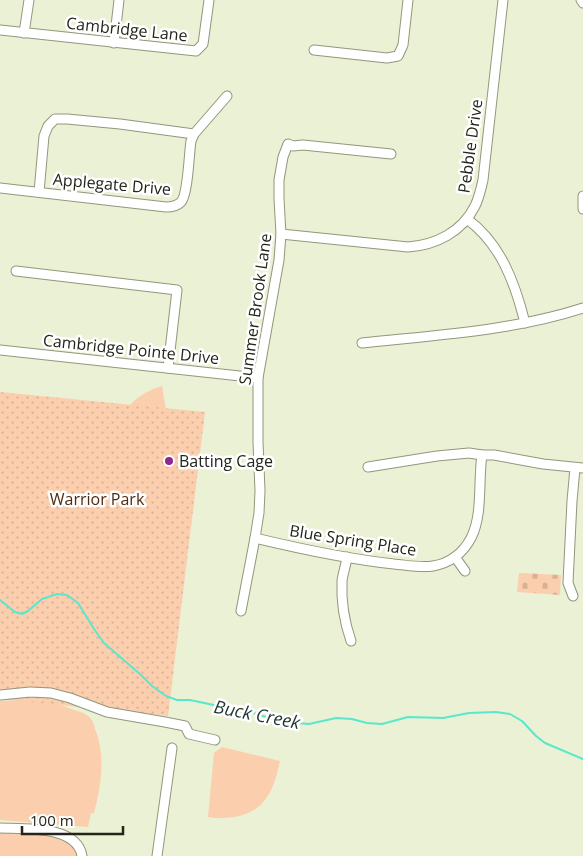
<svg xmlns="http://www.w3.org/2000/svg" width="583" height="856" font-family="'Open Sans',sans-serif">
<defs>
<pattern id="cemetery-stones" width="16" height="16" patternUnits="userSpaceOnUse" patternTransform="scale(1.25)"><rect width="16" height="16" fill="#fbceae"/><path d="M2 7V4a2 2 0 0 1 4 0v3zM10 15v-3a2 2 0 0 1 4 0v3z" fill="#d7b195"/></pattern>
<pattern id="park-dots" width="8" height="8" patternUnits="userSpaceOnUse" patternTransform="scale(1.25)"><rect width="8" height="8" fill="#fbceae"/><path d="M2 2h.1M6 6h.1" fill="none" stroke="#d7b195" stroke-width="1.8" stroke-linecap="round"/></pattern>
</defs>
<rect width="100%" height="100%" fill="#eaf1d4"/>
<g fill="#fbceae">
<path d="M162,386L170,434L128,407C140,395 146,391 162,386Z"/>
<path d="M33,699C48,702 63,705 77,711C81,712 85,713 88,716C92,719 94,724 95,729C106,756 101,786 94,813H91L88,827L0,820V701Z"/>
<path d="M222,747L280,761C274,789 266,811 235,817C226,818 216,819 208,817L214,753Z"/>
<path d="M0,831L56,835L72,842L79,856H0Z"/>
</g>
<path fill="url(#cemetery-stones)" d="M519,573L561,575L560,595L517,592Z"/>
<path fill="url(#park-dots)" d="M0,392L205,412L168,716L0,699Z"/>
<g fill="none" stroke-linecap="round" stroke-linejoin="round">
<path stroke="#5ae7cc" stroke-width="2" d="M0,600L15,612L22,614L28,611L42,599L57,594L67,595L78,603L94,629L104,643L141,675L152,686L166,696L177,700H190L228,708L251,712L272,719L298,723L309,724L336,718L352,719L367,723L382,724L408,717L443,718L469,713L496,712L510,714L522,721L536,736L545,743L583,759"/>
<defs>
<g id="minor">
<path d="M581,0L583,3"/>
<path d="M0,30L196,51L203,44L209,0"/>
<path d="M24,33L29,0"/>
<path d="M114,43L119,0"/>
<path d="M314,50L387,58L398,56L403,45L408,0"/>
<path d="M0,188L166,207C171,207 177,206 181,202C188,195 189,153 191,141L194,134L227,96"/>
<path d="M39,192L44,136L48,126L55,119H67L120,124L194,134"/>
<path d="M583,196V209"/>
<path d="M467,219C501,244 515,283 525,323"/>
<path d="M281,234L408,247C436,245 462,232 475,206C479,198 481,189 483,180L503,0"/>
<path d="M16,271L177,290L168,368"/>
<path d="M362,343C436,335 512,331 583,308"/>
<path d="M0,350L258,378"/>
<path d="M368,467L437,456L469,453L482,455H494L543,464L583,468"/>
<path d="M255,538C301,549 348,559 394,564C406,565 420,568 433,566C450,563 463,553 471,538C483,515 478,481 482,455"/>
<path d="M347,557C346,565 343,573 342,581C341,603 344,621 351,641"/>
<path d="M455,557L465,571"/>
<path d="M573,596L568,583L572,501L575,468"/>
<path d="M241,611L255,538L259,513L260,491L258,442V378L279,260L281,234L279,199V180L283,157L288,144L293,146L303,145L391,154"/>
<path d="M0,695L30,692L51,693L70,698L107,712L165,722L185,726L189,734L215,740"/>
<path d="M0,828C24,829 77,825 82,856"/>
<path d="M157,856L172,748"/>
</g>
</defs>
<use href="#minor" stroke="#91977d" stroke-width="11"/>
<use href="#minor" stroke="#fff" stroke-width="9"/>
</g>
<circle fill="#8e288e" stroke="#fff" stroke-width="2" cx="169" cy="461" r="5"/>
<g text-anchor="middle" stroke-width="5" stroke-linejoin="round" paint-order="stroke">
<g font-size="16" fill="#23251a" stroke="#fff">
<text transform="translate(127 29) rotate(6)" y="6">Cambridge Lane</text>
<text transform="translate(470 146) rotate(-82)" y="6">Pebble Drive</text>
<text transform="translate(112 184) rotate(5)" y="6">Applegate Drive</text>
<text transform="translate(255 309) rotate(-82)" y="6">Summer Brook Lane</text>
<text transform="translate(131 349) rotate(6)" y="6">Cambridge Pointe Drive</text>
<text transform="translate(353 540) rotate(9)" y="6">Blue Spring Place</text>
</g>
<g font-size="16" fill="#23251a" stroke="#fff" text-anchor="start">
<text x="179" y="467">Batting Cage</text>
</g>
<g font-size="16" fill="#4d2c10" stroke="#fff">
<text x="97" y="505">Warrior Park</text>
</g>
<g font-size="18" font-style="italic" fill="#1f3631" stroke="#fff">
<text transform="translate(257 715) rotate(11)" y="6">Buck Creek</text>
</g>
</g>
<path d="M22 826v8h101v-8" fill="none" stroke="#23251a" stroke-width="2.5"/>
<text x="30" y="826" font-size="15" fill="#23251a" stroke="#ffffff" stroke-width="4" paint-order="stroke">100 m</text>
</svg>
